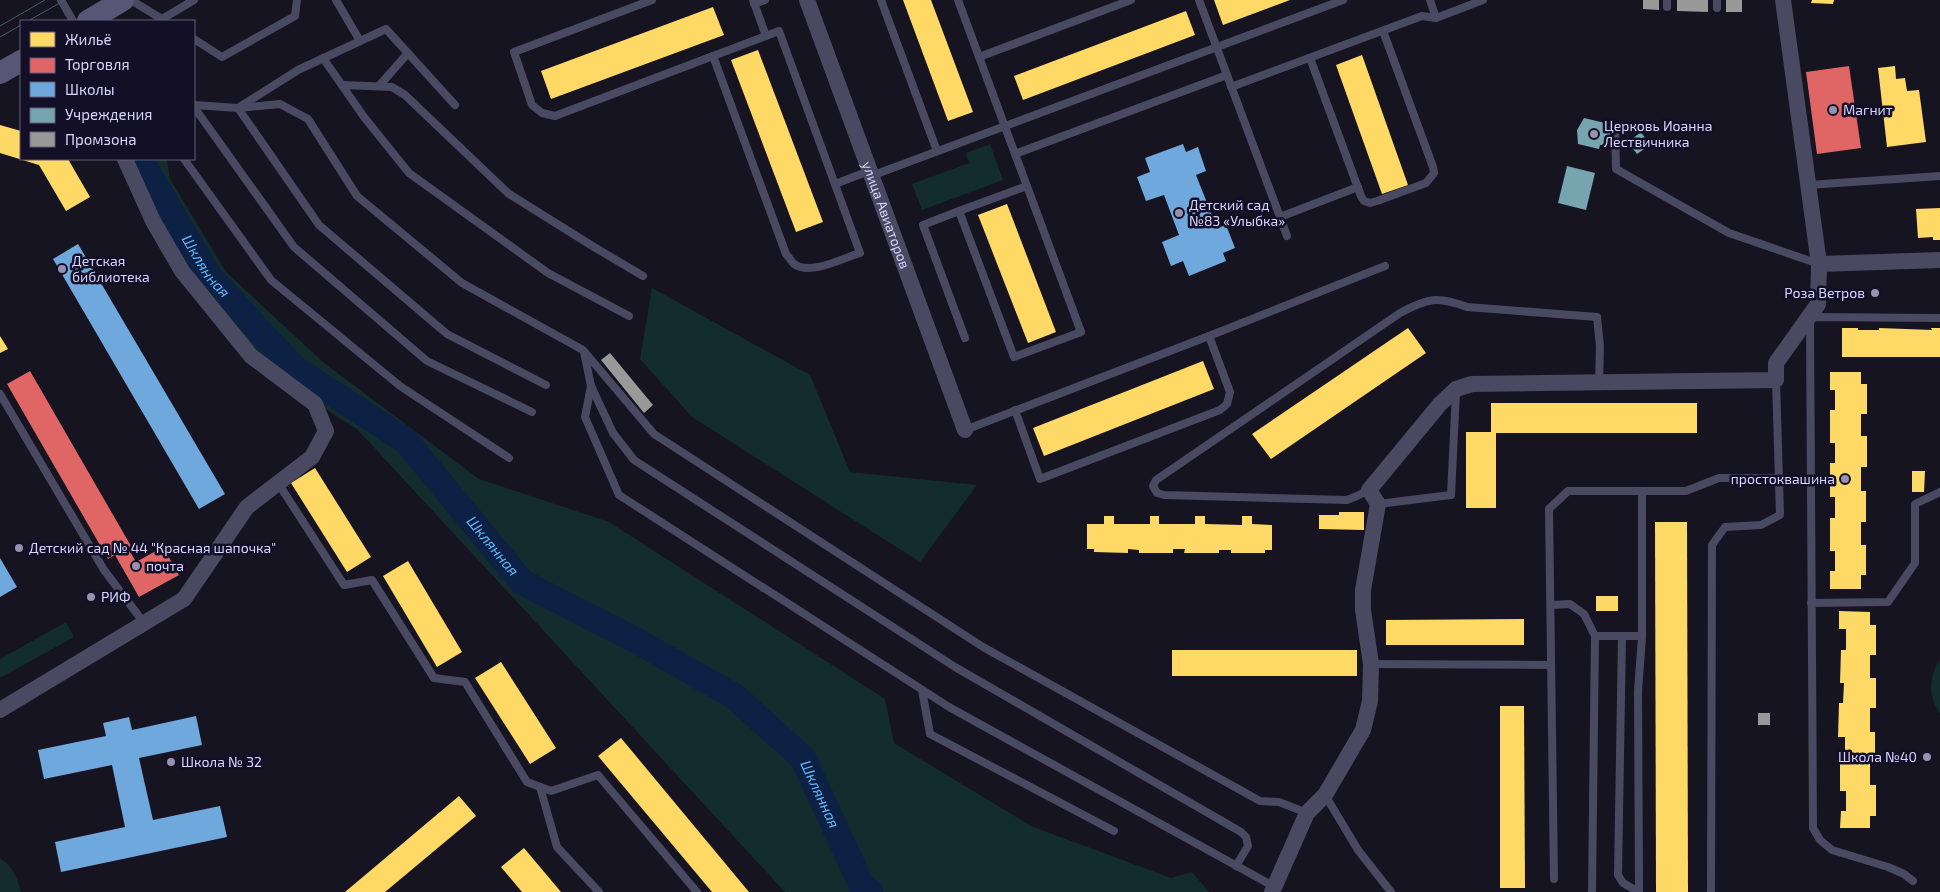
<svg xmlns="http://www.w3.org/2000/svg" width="1940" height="892" font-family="'Exo 2',sans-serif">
<rect width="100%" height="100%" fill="#161421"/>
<g fill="#132c2d">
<path d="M990,144L1003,180L922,210L912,184L969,163L966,153Z"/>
<path d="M134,159H167L170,179L226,272L324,363L479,479L609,522L885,699L894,743L1031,826L1171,878L1192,872L1209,892H785L357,429L331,413L247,341L183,260Z"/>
<path d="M652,288L810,375L850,472L977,485L920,562L692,417L640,359Z"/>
<path d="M66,622L74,637L0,678V659Z"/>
<path d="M1940,660V714C1938,710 1934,704 1933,699C1929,688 1932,669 1940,660Z"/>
<path d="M0,858C13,867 17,877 21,892H0Z"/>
</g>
<g fill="#ffd966">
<path d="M903,0H931L973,112L948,121Z"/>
<path d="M1214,0H1290L1223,25Z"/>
<path d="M1812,0H1834L1833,4L1811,3Z"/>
<path d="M713,7L724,35L551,99L541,71Z"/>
<path d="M1186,11L1195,35L1023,100L1014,76Z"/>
<path d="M758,50L823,222L796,232L731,60Z"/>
<path d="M1362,55L1408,185L1382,194L1336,65Z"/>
<path d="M1895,66L1896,79L1905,78L1907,91L1919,90L1926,142L1887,147L1878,68Z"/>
<path d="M0,125L21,131V159H68L90,197L66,211L39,165L0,153Z"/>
<path d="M1007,204L1056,332L1028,343L978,215Z"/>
<path d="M1940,208V240H1933V237L1918,238L1916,209Z"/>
<path d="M1408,328L1426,353L1271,459L1252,434Z"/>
<path d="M1842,328H1858V330H1879V328L1932,330L1931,328H1940V357H1842Z"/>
<path d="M0,336L8,349L0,353Z"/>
<path d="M1203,361L1214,389L1044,456L1033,428Z"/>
<path d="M1830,372H1861V384H1867V414H1861V436H1867V467H1861V491H1866V522H1861V545H1866V575H1861V589H1830V571H1835V551H1830V518H1835V497H1830V463H1835V443H1830V410H1835V390H1830Z"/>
<path d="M1491,403H1697V433H1496V508H1466V432H1491Z"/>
<path d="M315,468L371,557L347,572L291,483Z"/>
<path d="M1912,471H1925L1924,492H1912Z"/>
<path d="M1339,512H1364V530L1319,529V515H1339Z"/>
<path d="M1104,516H1114V524H1150V516H1159V524H1195V516H1205V524L1242,525V516H1252V524L1272,525V550H1265V553H1231V550H1219V553H1184L1185,549H1173V553H1139V550L1128,549V553L1094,552V549H1087V524H1104Z"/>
<path d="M1655,522H1687L1688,892H1656Z"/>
<path d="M408,561L462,652L437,667L383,576Z"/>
<rect x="1596" y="596" width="22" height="15"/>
<path d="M1839,611L1870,612V625H1876V655H1870V678H1876V708H1870V732H1875V762H1870V785H1876V816H1870V828H1840L1841,811H1846V791H1840V758H1845V737H1838L1839,703H1843L1844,683H1840L1841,650H1846V629H1839Z"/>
<path d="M1524,619V645H1386V620Z"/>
<rect x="1172" y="650" width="185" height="26"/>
<path d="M501,662L556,748L530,764L475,678Z"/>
<path d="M1500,706H1524L1525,888H1500Z"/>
<path d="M621,738L749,892H712L598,756Z"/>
<path d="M459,796L476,816L385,892H345Z"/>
<path d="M524,848L561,892H522L501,867Z"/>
</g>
<g fill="#e06666">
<path d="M1849,66L1861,148L1817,154L1806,72Z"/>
<path d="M30,371L131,546L128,548L136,562L163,547L179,575L139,597L115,555L108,559L7,384Z"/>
</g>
<g fill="#6fa8dc">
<path d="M1183,144L1186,152L1198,147L1206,171L1196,175L1217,228L1226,225L1235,248L1223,253L1226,261L1189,276L1183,261L1171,266L1162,242L1179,235L1164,195L1146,201L1137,177L1150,172L1145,158Z"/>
<path d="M78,244L225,494L199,509L53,259Z"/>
<path d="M0,558L17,587L0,597Z"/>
<path d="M196,716L202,745L139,758L153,820L220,806L227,837L61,872L55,842L125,827L112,765L44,779L38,750L106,736L103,723L129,717L132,730Z"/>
</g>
<g fill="#76a5af">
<path d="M1584,118L1605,123L1604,127H1607L1613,138L1603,145H1600L1599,149L1578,144L1577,130Z"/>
<path d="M1641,132L1650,145L1637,154L1628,142Z"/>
<path d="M1567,166L1595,173L1586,210L1558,203Z"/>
</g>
<g fill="#999">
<path d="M1643,0H1659V10L1643,9Z"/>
<path d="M1677,0H1708V12L1677,11Z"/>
<rect x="1726" y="0" width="16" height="12"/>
<path d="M610,353L653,405L644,413L601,360Z"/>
<rect x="1758" y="713" width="12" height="12"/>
</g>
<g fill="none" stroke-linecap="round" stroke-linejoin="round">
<path stroke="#0d2144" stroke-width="26" id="s1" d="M140,159L209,276L294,368L406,441L522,582L637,641L734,696L803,758L862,886L870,892"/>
<g stroke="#4a4962" stroke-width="8">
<path d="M61,0L73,21"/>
<path d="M131,0L165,21"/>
<path d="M336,0L360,41"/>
<path d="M652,0L514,52L532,105L542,113L555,116L713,56"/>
<path d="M753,0L766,36"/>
<path d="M881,0L937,151"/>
<path d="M958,0C999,111 1040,221 1081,332L1014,357L959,211L1027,186"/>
<path d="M1199,0L1280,217L1358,187"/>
<path d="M1430,0L1436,18"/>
<path d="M754,4L765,0"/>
<path d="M1667,7V0"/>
<path d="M1717,8V0"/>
<path d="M162,19L194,0"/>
<path d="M779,31L860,253C843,258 810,276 794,264C791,261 789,257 786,254L713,56Z"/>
<path d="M194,39L222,57L295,16L297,0"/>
<path d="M979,57L1131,0"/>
<path d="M323,58L364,117L409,173L548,273L629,316"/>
<path d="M1310,58L1361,196L1364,201L1370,203L1377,201L1426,183L1434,173L1433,167L1383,31"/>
<path d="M342,85L392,87L405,95L509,194L594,247L643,276"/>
<path d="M379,86L408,53"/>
<path d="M1231,87L1422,16L1436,18L1483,0"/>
<path d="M194,105L238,108L280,104L308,119L357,196L462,283L583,350L654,434L983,647L1260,801L1279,802L1307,813"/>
<path d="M455,105L386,29L298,70L238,108L319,225L447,334L546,385"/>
<path d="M194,107L294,247L427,361L532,412"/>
<path d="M1615,127L1616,169L1729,233L1819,264"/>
<path d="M1015,154L1227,75"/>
<path d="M184,159L271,280L400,386L509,458"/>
<path d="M871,176L1343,0"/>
<path d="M835,184L869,171"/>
<path d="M1808,185L1940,176"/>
<path d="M959,211L923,225L965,338"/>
<path d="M1280,217L1287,236"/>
<path d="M584,352L591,386L613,433L634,460L955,667L1241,832L1246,837L1248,846L1236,866"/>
<path d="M591,386L585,417L619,495L949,707L1275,887"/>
<path d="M0,394L104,570L144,623"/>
<path d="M1015,410L1040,479L1220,410L1227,404L1230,392L1209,336"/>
<path d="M965,430L1209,336L1385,266"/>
<path d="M278,483L344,585L372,580L434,678L465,682L527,782L551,791L598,775L697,892"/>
<path d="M1369,490L1357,496L1347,500L1164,495L1157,493L1153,486L1156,480L1400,313C1428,298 1437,296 1467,307L1597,317L1600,346L1599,383"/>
<path d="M1378,504L1451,495L1456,392"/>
<path d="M1811,603L1888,602L1915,563V504L1940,492"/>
<path d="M1551,605L1570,604L1584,614L1595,636L1592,892"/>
<path d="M1595,636H1642"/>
<path d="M1622,636L1618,875L1623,883L1639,892"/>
<path d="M1371,664L1551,665"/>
<path d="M922,690L930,734L1114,831"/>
<path d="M540,787L557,847L599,892"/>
<path d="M1325,795L1358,850L1391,892"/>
<path d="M1554,879L1549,509L1568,491H1686L1719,478H1779"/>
<path d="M1913,881L1904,874L1888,867L1832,850L1820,840L1813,828L1810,317L1940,318"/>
<path d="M1639,891L1638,692L1642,636V491"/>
<path d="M1711,892L1712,545L1725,527L1761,525L1780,515L1776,380"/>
</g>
<g stroke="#4a4962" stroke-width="16">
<path id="s2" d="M807,0L965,430"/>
<path d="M1819,264L1940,260"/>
<path d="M0,710L184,599L247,507L312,457L326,431L315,404L251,356L182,271L153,221L125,159"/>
<path d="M1272,892L1307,813L1325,795L1363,730L1370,701L1371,664L1363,610V590L1378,504L1369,490L1440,404L1456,389L1472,384L1776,380V363L1818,304L1819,264L1783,0"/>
</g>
<g stroke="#575674" stroke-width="22">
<path d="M88,21L123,0"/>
<path d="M0,73L21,61"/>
</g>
<g stroke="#43596b" stroke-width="1">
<path d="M28,21L65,0"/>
<path d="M0,26L45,0"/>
<path d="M0,37L21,25"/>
</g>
</g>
<g fill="#9591b1" stroke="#130f26" stroke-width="2">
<circle cx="1833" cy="110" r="5"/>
<circle cx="1594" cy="134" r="5"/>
<circle cx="1179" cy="213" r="5"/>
<circle cx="62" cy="269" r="5"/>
<circle cx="1875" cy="293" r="5"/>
<circle cx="1845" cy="479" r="5"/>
<circle cx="19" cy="548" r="5"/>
<circle cx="136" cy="566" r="5"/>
<circle cx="91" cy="597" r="5"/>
<circle cx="1927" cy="757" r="5"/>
<circle cx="171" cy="762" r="5"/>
</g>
<g text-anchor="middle" stroke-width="5" stroke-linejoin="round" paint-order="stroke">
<g font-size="14" fill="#d9d4ff" stroke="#130f26" text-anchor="start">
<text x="1843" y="115">Магнит</text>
<text x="1604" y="131">Церковь Иоанна<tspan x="1604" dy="16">Лествичника</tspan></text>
<text x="1189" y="210">Детский сад<tspan x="1189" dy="16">№83 «Улыбка»</tspan></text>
<text x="72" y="266">Детская<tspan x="72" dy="16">библиотека</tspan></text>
<text x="1865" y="298" text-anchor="end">Роза Ветров</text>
<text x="1835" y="484" text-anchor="end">простоквашина</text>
<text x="29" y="553">Детский сад № 44 "Красная шапочка"</text>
<text x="146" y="571">почта</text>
<text x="101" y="602">РИФ</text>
<text x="1917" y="762" text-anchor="end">Школа №40</text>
<text x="181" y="767">Школа № 32</text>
</g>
<g font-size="14" fill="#d9d4ff" stroke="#130f26">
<text dy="5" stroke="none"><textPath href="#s2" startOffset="229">улица Авиаторов</textPath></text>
</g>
<g font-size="15" font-style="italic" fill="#62b6ff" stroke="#130f26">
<text dy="5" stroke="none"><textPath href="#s1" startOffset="126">Шклянная</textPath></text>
<text dy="5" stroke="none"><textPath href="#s1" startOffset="531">Шклянная</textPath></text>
<text dy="5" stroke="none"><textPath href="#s1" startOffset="951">Шклянная</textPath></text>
</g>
</g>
<rect x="20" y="20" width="175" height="140" fill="#130f26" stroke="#625e7d"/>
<rect x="30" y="32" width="25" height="15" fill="#ffd966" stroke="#625e7d"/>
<text x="65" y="45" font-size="15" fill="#d9d4ff">Жильё</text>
<rect x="30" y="58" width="25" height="15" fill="#e06666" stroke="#625e7d"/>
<text x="65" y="70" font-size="15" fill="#d9d4ff">Торговля</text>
<rect x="30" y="82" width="25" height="15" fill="#6fa8dc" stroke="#625e7d"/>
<text x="65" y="95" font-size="15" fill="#d9d4ff">Школы</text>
<rect x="30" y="108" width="25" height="15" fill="#76a5af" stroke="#625e7d"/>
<text x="65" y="120" font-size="15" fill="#d9d4ff">Учреждения</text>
<rect x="30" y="132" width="25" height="15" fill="#999999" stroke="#625e7d"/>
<text x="65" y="145" font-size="15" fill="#d9d4ff">Промзона</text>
</svg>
